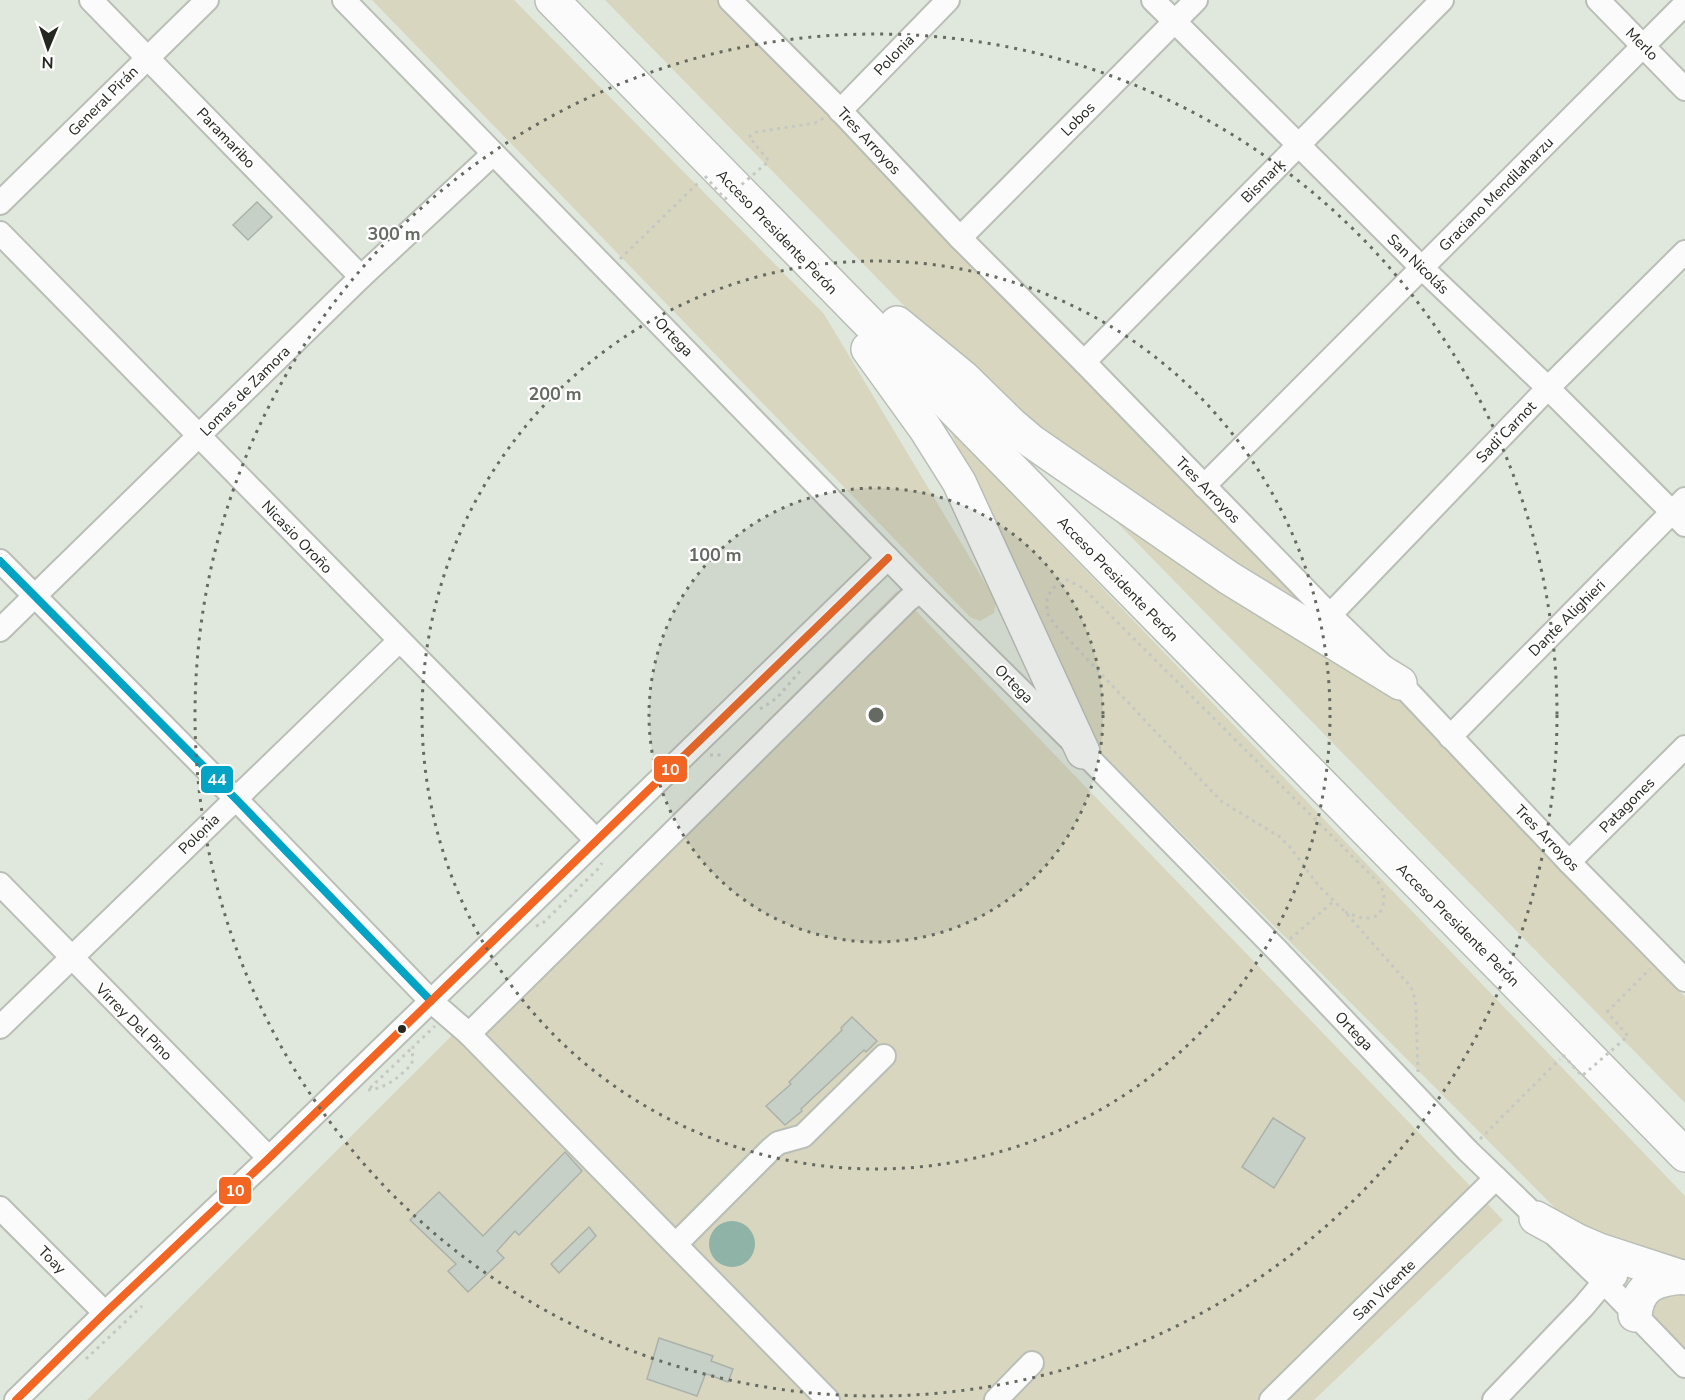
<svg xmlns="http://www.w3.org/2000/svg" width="1685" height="1400" font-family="'Nunito Sans',sans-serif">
<rect width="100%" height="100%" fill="#e0e7dc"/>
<g fill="#d8d6bf">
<path d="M372,0H514L824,314L996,601L994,613L980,621L970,617Z"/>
<path d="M605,0H717L1332,632L1140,512L966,369Z"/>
<path d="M949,428L1685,1196V1264L1583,1236L1091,742Z"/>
<path d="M1098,503L1392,692L1685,997V1103Z"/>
<path d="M897,591L1503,1220L1314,1400H87Z"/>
<path d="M1685,1290V1356L1653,1324L1649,1301Z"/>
</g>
<circle fill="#8fb3a6" cx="732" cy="1244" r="23"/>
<g fill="#c6d0c7" stroke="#abb2aa" stroke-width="1.5">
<path d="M257,202L272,217L248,240L233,225Z"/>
<path d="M852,1017L877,1041L866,1052L864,1050L801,1109L802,1111L785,1125L766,1106L791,1084L789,1082L842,1030L841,1028Z"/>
<path d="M1273,1118L1305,1138L1274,1188L1242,1167Z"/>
<path d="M565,1152L582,1171L519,1235L515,1231L497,1251L504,1258L468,1292L448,1271L456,1264L410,1220L439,1192L483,1236Z"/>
<path d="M589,1227L596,1236L559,1273L551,1264Z"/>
<path d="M659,1338L713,1356L711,1361L733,1369L728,1382L707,1374L705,1375L697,1396L647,1379Z"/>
</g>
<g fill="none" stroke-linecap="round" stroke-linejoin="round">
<defs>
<g id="minor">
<path d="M91,0L361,277"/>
<path d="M344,0L920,591L1083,752L1277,950L1468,1151L1604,1282L1685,1366"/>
<path d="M730,0L836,106L960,238L1084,362L1330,615L1400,683L1569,862L1685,980"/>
<path d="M1153,0L1422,268L1548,388L1685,525"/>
<path d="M1598,0L1685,89"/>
<path d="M840,111L948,0"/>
<path d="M0,203L207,0"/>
<path d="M0,233L596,840"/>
<path d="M960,238L1196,0"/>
<path d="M1084,362L1442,0"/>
<path d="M1204,486L1685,4"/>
<path d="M0,561L235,798L431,1001L469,1034L828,1400"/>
<path d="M1330,615L1548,388L1685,252"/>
<path d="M0,630L361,277L493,154"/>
<path d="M1450,737L1685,499"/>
<path d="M1569,862L1685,747"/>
<path d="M0,884L269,1158"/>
<path d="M0,1027L399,641"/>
<path d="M469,1034L908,600L920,591"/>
<path d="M0,1208L105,1313"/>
<path d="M676,1244L771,1149L778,1143L803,1136L884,1056"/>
<path d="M16,1400L105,1313L269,1158L888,558"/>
<path d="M996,1400L1032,1363"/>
<path d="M1271,1400L1496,1178"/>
<path d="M1494,1400L1583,1307L1604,1282L1616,1276"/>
</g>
<g id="highway">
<path d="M552,0L1685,1155"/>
<path d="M897,323L964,378L1011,424L1031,441L1229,578L1400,683"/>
<path d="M868,349L925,428L959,482L1083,752"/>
<path d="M1536,1218L1578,1241L1599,1250L1685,1278"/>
<path d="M1635,1315C1638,1285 1656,1279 1684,1277"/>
</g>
</defs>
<use href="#minor" stroke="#b9beb6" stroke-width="26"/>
<use href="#highway" stroke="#b9beb6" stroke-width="36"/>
<g stroke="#c6c8c4" stroke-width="3" stroke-dasharray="3 4.5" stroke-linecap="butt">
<path d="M749,137L756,132L815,123L824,118"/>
<path d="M620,259L699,182"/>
<path d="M760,709L777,698L800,671"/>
<path d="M710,755H725"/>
<path d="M1345,912C1352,914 1360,919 1368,918C1382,918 1387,901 1382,889C1381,885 1377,881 1374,878L1083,588L1067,580L1053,588L1047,598V613L1055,625L1221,801L1280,837L1290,847L1318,885L1345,912L1411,987L1415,999L1416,1009L1418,1072"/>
<path d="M536,926L542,924L599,868L602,863"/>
<path d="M1290,939L1334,901"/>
<path d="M1607,1012L1650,969"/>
<path d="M370,1088L413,1047"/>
<path d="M368,1090C387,1088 399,1077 412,1064L413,1047L435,1026"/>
<path d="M1480,1139L1560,1059"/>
<path d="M86,1359L142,1306"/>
</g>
<use href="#minor" stroke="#fafbfa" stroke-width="22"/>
<use href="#highway" stroke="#fafbfa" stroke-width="33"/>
<g stroke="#c6c8c4" stroke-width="3" stroke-dasharray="3 4.5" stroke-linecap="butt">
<path d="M705,176L725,199L769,161L749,137"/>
<path d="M1563,1055L1582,1076L1628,1036L1607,1012"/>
</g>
<defs>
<path id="bus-1" d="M0,561L235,798L431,1001"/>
<path id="bus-2" d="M16,1400L105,1313L269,1158L888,558"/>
</defs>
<use href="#bus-1" stroke="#fff" stroke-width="12"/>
<use href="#bus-2" stroke="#fff" stroke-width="12"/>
<use href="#bus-1" stroke="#02a3c5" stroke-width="8"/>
<use href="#bus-2" stroke="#f26522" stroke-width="8"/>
</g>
<circle cx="876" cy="715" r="227" fill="#666b62" fill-opacity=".12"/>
<g fill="none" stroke="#666b62" stroke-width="3" stroke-dasharray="3 6">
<circle cx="876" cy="715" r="227"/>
<circle cx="876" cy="715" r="454"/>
<circle cx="876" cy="715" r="681"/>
</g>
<circle fill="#242821" stroke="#fff" stroke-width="2" cx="402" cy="1029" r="5"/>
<g text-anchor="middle" stroke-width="4.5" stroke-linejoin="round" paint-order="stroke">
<g font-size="15" fill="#242821" stroke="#fff">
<text transform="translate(1642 44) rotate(45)" y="5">Merlo</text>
<text transform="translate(894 55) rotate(-46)" y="5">Polonia</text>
<text transform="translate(103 101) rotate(-45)" y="5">General Pirán</text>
<text transform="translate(1078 119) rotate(-45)" y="5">Lobos</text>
<text transform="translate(226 138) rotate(46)" y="5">Paramaribo</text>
<text transform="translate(869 141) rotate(47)" y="5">Tres Arroyos</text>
<text transform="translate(1263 181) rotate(-45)" y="5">Bismark</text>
<text transform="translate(1496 194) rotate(-45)" y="5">Graciano Mendilaharzu</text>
<text transform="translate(777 232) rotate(46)" y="5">Acceso Presidente Perón</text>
<text transform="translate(1418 264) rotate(44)" y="5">San Nicolás</text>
<text transform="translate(674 337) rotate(46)" y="5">Ortega</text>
<text transform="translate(245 391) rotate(-45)" y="5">Lomas de Zamora</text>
<text transform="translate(1506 432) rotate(-46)" y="5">Sadi Carnot</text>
<text transform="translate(1208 490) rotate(46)" y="5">Tres Arroyos</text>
<text transform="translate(297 537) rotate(46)" y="5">Nicasio Oroño</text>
<text transform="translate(1118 579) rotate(46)" y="5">Acceso Presidente Perón</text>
<text transform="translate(1567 618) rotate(-45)" y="5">Dante Alighieri</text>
<text transform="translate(1014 684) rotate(45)" y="5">Ortega</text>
<text transform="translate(1627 805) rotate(-45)" y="5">Patagones</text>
<text transform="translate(199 834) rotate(-44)" y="5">Polonia</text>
<text transform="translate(1547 838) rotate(46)" y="5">Tres Arroyos</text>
<text transform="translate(1458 925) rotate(45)" y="5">Acceso Presidente Perón</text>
<text transform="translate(134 1022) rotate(45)" y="5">Virrey Del Pino</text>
<text transform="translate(1354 1031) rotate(46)" y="5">Ortega</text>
<text transform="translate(52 1260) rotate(45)" y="5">Toay</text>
<text transform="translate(1384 1290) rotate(-44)" y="5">San Vicente</text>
</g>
</g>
<circle cx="876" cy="715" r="9" fill="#666b62" stroke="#fff" stroke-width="3"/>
<g font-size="18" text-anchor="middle" font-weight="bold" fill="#666b62" stroke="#fff" stroke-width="4.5" stroke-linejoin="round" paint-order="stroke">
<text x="394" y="240">300 m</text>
<text x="555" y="400">200 m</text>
<text x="715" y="561">100 m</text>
</g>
<g stroke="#fff" stroke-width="2">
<rect x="653" y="755" width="35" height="28" rx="6" fill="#f26522"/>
<rect x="200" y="765" width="34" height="29" rx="6" fill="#02a3c5"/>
<rect x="218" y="1176" width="34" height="29" rx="6" fill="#f26522"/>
</g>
<g font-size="16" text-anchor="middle" font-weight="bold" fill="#fff">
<text x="670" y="775">10</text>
<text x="217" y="785">44</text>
<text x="235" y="1196">10</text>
</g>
<g transform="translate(48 48) rotate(182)" stroke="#ffffff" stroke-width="4.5" paint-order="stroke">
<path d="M0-4.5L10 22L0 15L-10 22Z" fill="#242821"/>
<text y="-9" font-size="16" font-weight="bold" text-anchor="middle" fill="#242821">N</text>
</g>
</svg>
